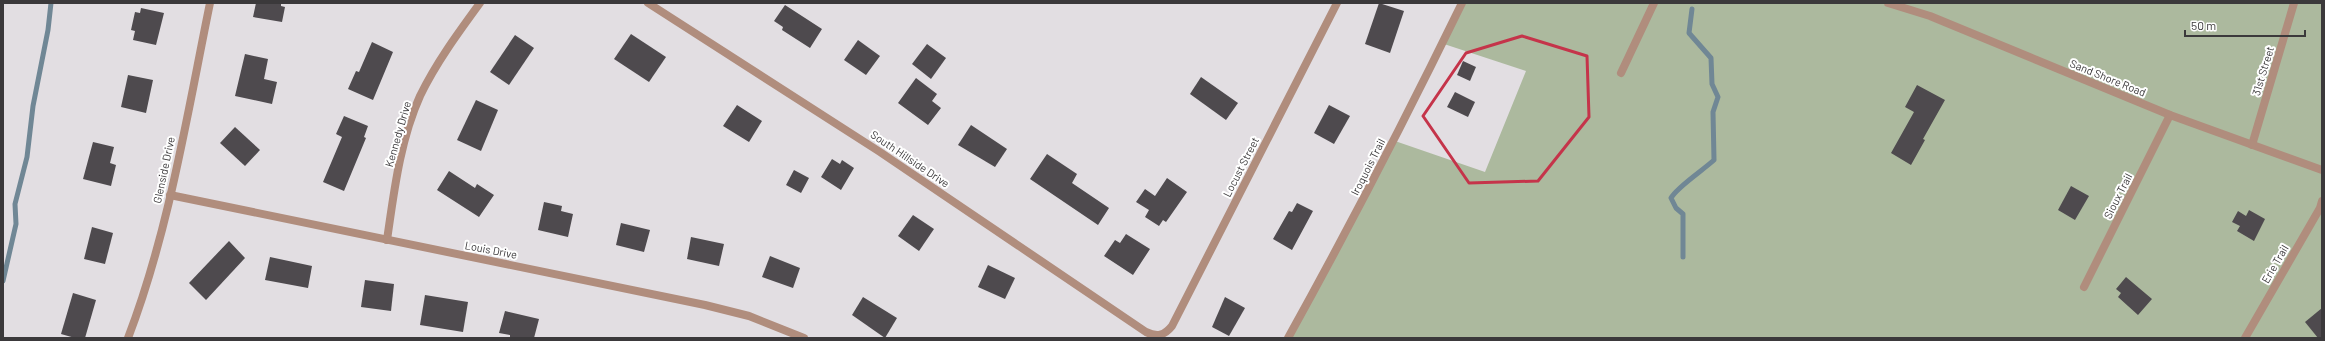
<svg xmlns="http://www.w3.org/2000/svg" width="2325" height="341" font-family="Barlow,sans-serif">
<rect width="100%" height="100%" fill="#e2dee2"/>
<path fill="#acb99e" d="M1460,3H2322V338H1291L1395,141L1485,172L1526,71L1444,44Z"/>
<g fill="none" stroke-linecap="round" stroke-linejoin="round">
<g stroke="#708795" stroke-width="5">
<path d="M1683,257V214L1676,208L1671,198C1677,187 1702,171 1714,160L1713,112L1718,97L1712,84L1711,58L1689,33L1692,9"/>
<path d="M3,281L16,224L15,204L27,157L33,106L48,30L51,3"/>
</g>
</g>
<g fill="#4e4a4e">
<path d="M256,3H281V6L285,7L282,22L253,17Z"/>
<path d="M1379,3L1404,11L1390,53L1365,44Z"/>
<path d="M785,5L822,29L810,48L782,30L783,27L774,21Z"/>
<path d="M141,8L164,13L156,45L133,40L135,31L131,30L135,12L140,13Z"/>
<path d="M631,34L666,57L649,82L614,59Z"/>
<path d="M515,35L534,48L509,85L490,72Z"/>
<path d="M858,40L880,56L866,75L844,60Z"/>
<path d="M372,42L393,52L373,100L348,89L356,71L359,72Z"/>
<path d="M927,44L946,58L931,79L912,64Z"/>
<path d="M245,54L268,59L264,79L277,82L272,104L235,96Z"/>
<path d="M1463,61L1476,67L1470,81L1457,75Z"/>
<path d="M128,75L153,80L146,113L121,107Z"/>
<path d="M1201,77L1238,103L1226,120L1190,94Z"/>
<path d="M916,78L937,94L932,101L941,108L928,125L898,103Z"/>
<path d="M1917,85L1945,100L1923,139L1925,140L1911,165L1891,153L1914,112L1905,107Z"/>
<path d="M1455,92L1475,102L1468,117L1447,107Z"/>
<path d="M476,100L498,110L481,151L457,140Z"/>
<path d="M737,105L762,121L749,142L723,126Z"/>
<path d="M1329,105L1350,116L1334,144L1314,133Z"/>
<path d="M344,116L368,126L364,137L366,138L344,191L323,182L342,137L336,134Z"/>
<path d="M971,125L1007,149L995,167L958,145Z"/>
<path d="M235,127L260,150L245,166L220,143Z"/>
<path d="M93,142L114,147L110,163L116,165L111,186L83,179Z"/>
<path d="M1047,154L1077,174L1072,183L1109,208L1098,225L1030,179Z"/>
<path d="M832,159L840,164L842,160L854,168L841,190L821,177Z"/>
<path d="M794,170L809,178L801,193L786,185Z"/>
<path d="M449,171L475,188L477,184L494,195L479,217L437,190Z"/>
<path d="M1167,178L1187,192L1166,222L1163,220L1159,226L1145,217L1149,210L1136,202L1145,189L1155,196Z"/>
<path d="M2071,186L2089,196L2075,220L2058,210Z"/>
<path d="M544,202L562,206L561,211L573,214L568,237L538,230Z"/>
<path d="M1297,203L1313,211L1292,250L1273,239L1289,211L1292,212Z"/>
<path d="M2249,210L2265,219L2254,241L2237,231L2240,226L2232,222L2238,211L2246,216Z"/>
<path d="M913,215L934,229L919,251L898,236Z"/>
<path d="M621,223L650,230L644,252L616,245Z"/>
<path d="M92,227L113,233L105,264L84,259Z"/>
<path d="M1126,234L1150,249L1133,275L1104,256L1115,240L1120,243Z"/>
<path d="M691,237L724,244L719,266L687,259Z"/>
<path d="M229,241L245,258L206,300L189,283Z"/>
<path d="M770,256L800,268L793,288L762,277Z"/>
<path d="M270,257L312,266L308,288L265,280Z"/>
<path d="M988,265L1015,278L1005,299L978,287Z"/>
<path d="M2126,277L2152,299L2138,315L2118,297L2121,293L2116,289Z"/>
<path d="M365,280L394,284L391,311L361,307Z"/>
<path d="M73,293L96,300L85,338H75L61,334Z"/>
<path d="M425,295L468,302L463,332L420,325Z"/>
<path d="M863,297L897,318L885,338L852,315Z"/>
<path d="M1225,297L1245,308L1229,336L1212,327Z"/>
<path d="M2322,308V338H2318L2305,322Z"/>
<path d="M505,311L539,319L534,338H510V335L499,333Z"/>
</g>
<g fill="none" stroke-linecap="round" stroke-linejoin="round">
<g stroke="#b08d7d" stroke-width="8">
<path d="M648,3L880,152L1146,332C1157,337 1164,336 1172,326L1337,3"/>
<path d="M1621,73L1654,3"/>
<path d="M2252,145L2294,3"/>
<path d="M170,195L705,305L749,316L804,338"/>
<path d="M387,240C394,192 400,140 420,96C436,63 458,33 480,3"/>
<path d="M2084,287L2170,115"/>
<path d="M128,338C169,231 187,115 210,3"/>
<path d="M1288,338C1349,228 1407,116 1462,3"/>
<path d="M2245,338L2320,208L2322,201"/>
</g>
<path stroke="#b08d7d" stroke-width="8" d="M1888,3L1930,16L2170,115L2322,170"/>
</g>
<path fill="none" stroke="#c5344a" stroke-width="3" stroke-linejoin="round" d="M1522,36L1587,56L1589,117L1538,181L1469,183L1423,116L1466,53Z"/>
<g text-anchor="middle" stroke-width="4" stroke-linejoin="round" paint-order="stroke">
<g font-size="11" fill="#3b393b" stroke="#fff">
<text transform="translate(2263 71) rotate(-73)" y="4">31st Street</text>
<text transform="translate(2108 78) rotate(22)" y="4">Sand Shore Road</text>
<text transform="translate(398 134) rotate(-74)" y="4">Kennedy Drive</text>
<text transform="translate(910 159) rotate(34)" y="4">South Hillside Drive</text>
<text transform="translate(1241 167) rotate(-63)" y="4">Locust Street</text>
<text transform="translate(1368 167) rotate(-63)" y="4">Iroquois Trail</text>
<text transform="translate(164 170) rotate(-78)" y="4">Glenside Drive</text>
<text transform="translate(2118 196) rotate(-63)" y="4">Sioux Trail</text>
<text transform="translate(491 250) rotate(11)" y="4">Louis Drive</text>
<text transform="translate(2275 264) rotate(-60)" y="4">Erie Trail</text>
</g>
</g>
<rect width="2325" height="341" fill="none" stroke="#3b393b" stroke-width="8"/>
<path d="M2185 30v6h120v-6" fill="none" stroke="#3b393b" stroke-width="2"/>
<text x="2191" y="30" font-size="12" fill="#3b393b" stroke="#ffffff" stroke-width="3" paint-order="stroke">50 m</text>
</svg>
